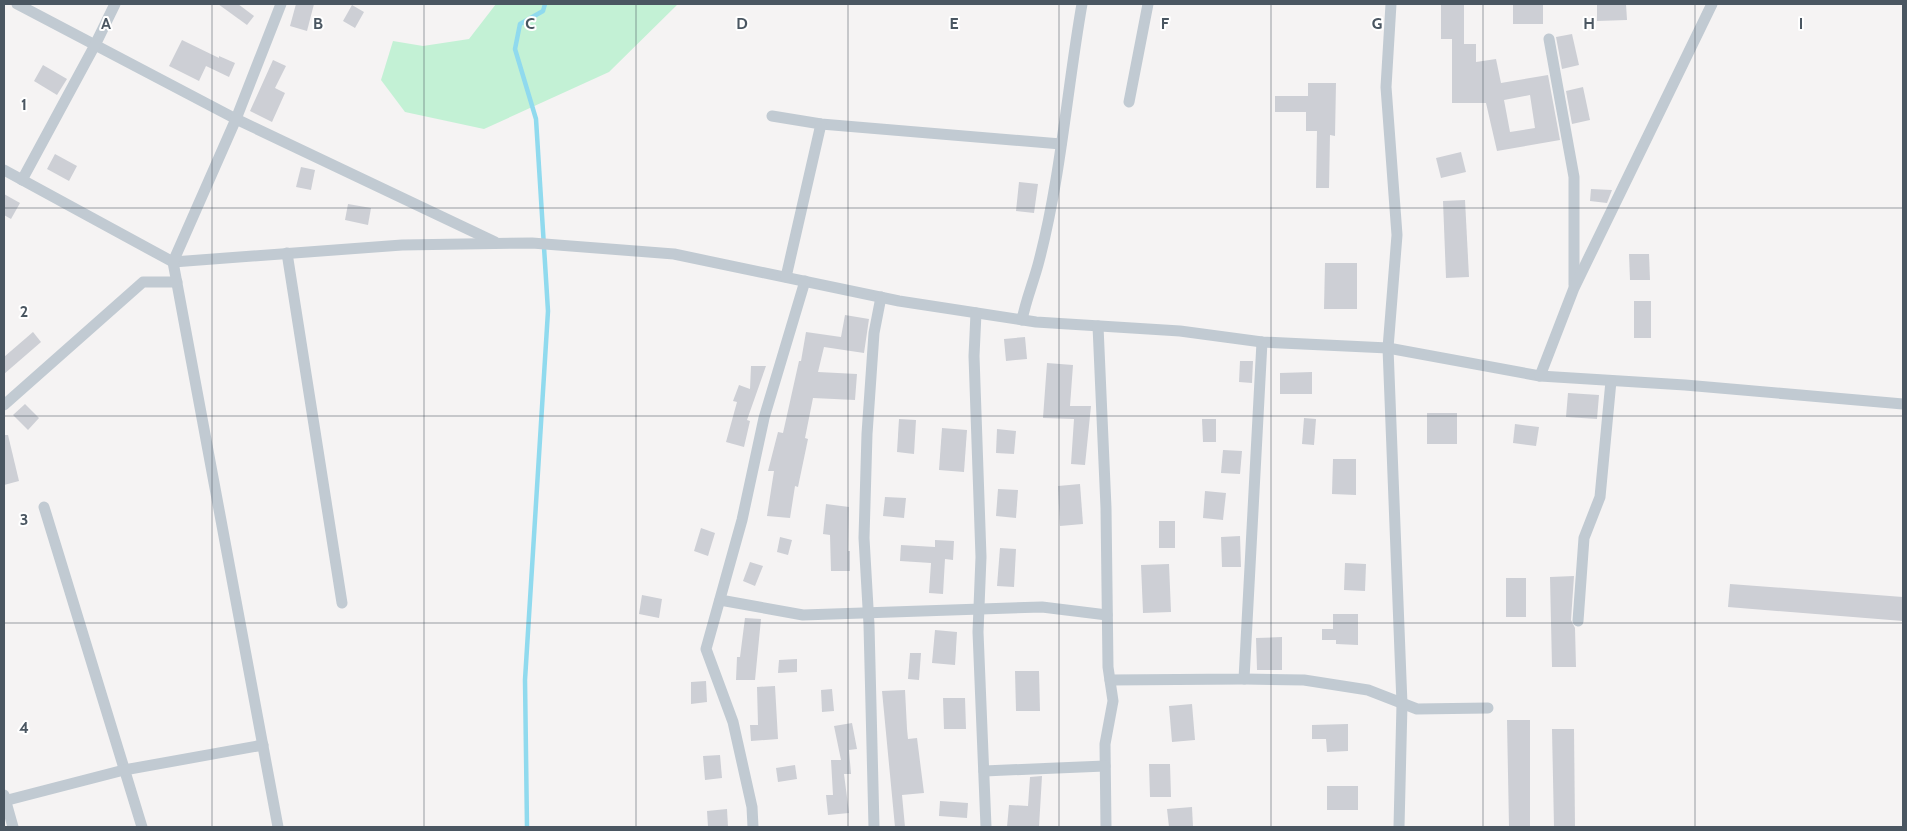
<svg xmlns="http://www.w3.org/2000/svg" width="1907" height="831" font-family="Cabin,sans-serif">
<rect width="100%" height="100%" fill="#f5f3f3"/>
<path fill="#c3f1d5" d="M496,4H678L609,72L484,129L405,112L381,80L393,41L423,46L469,39Z"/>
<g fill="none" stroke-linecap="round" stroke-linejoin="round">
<path stroke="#90daee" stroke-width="4.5" d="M527,827L525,680L548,311L536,119L515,49L520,24L543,11L545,4"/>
</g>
<g fill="#cdcfd5" fill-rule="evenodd">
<path d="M218,4H238L254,16L247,25Z"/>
<path d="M296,4H314L307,31L290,26Z"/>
<path d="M1441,4H1464V44H1476V62L1496,59L1501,83L1548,75L1560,140L1497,151L1486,103H1452V39H1441ZM1530,95L1535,128L1510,132L1504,100Z"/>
<rect x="1513" y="4" width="30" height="20"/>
<path d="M1597,4H1626L1627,20L1597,21Z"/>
<path d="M352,5L364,12L355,28L343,21Z"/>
<path d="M1572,34L1579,65L1562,69L1556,37Z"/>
<path d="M182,40L219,58V56L235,63L229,77L206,66L199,81L169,66Z"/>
<path d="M273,60L286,66L275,88L285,93L272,122L250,111Z"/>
<path d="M43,65L67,79L57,95L34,81Z"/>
<path d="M1308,83H1336L1335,136L1330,135L1329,188H1316L1317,131H1306V112H1275V96H1308Z"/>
<path d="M1583,87L1590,120L1572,124L1566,91Z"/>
<path d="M1461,152L1466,172L1441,178L1436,158Z"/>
<path d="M55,154L77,166L69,181L47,169Z"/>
<path d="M301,167L315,170L311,190L296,187Z"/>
<path d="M1019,182L1038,184L1034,213L1016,211Z"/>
<path d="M1591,189L1612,190L1607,203L1590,201Z"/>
<path d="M4,194L20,203L11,219L4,215Z"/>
<path d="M1465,200L1469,277L1446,278L1443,201Z"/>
<path d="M348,204L371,208L368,225L345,220Z"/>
<path d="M1629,254H1649L1650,280H1630Z"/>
<path d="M1325,263H1357V309H1324Z"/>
<rect x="1634" y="301" width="17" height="37"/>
<path d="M845,315L869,319L864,353L824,347L818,372L857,374L855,400L813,398L805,438L808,439L798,487L795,486L790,518L767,516L774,471H768L778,432L783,433L799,361H801L806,332L841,337Z"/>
<path d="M33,332L41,342L4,374V357Z"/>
<path d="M1025,337L1027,359L1006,361L1004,339Z"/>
<path d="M1240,361H1253L1252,383L1239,382Z"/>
<path d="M1047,363L1073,365L1070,406H1091L1085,465L1071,464L1074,419L1043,418Z"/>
<path d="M751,366H766L747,420L750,421L744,447L726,442L737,402L733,401L739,385L750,389Z"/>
<path d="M1312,372V394H1280V373Z"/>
<path d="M1568,393L1599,395L1597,419L1566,417Z"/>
<path d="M25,404L39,418L28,430L13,415Z"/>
<rect x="1427" y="413" width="30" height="31"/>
<path d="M1304,418L1316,419L1314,445L1302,444Z"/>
<path d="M899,419L916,420L914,454L897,452Z"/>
<path d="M1202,419H1216V442H1203Z"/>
<path d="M1515,424L1539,427L1536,446L1513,443Z"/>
<path d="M942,428L967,430L964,472L939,470Z"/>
<path d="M997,429L1016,431L1014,454L996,453Z"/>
<path d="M4,435H8L19,481L4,485Z"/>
<path d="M1223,450L1242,451L1240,474L1221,473Z"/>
<path d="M1333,459H1356V495L1332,494Z"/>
<path d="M1080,484L1083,524L1060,526L1058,486Z"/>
<path d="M998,489L1018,490L1016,518L996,516Z"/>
<path d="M1205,491L1226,493L1223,520L1203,518Z"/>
<path d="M885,497L906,498L904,518L883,516Z"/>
<path d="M826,504L849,507L848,551H850V571H831L830,535L823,534Z"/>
<rect x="1159" y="521" width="16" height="27"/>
<path d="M701,528L715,533L708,556L694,551Z"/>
<path d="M1240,536L1241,567H1222L1221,537Z"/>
<path d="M780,537L792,540L788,555L777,552Z"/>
<path d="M935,540L954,541L953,560L945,559L943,594L929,593L931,563L900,561L901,545L935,547Z"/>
<path d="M1000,548L1016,549L1014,587L997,586Z"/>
<path d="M750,562L763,566L755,586L743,581Z"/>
<path d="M1345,563L1366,564L1365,591L1344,590Z"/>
<path d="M1169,564L1171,612L1143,613L1141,565Z"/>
<path d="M1574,576L1571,620L1575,628L1576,667H1552L1550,577Z"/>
<rect x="1506" y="578" width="20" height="39"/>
<path d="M1730,584L1903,597V621L1728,607Z"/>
<path d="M642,595L662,599L659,618L639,614Z"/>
<path d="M1333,614H1358V645L1336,644V640H1322V629H1333Z"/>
<path d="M745,618L761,619L755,680H736L737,657H740Z"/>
<path d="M935,630L957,632L955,665L932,663Z"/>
<path d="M1282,637V670H1257L1256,638Z"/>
<path d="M910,653H921L919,680L908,679Z"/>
<path d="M797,659V672L778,673L779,660Z"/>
<path d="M1015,671H1039L1040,711H1016Z"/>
<path d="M706,681L707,702L691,704V682Z"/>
<path d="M775,686L778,739L751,741L750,725H758L757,687Z"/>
<path d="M832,689L834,711L822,712L821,690Z"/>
<path d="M905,690L907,729L908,739L917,738L924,793L902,795L905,827H895L882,691Z"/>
<path d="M943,698H965L966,729H944Z"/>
<path d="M1192,704L1195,740L1172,742L1169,706Z"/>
<path d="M1507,720H1530V827H1509Z"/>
<path d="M852,723L857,749L849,750L851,774H844L849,813L828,815L826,795H833L831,760H841L834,726Z"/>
<path d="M1348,724V751L1327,752L1326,739H1312V725Z"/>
<path d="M1552,729H1574L1575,827H1554Z"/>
<path d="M720,755L722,778L705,780L703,756Z"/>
<path d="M1149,764H1170L1171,797H1150Z"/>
<path d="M795,765L797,779L778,782L776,768Z"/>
<path d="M1042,776L1039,827H1007L1009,805L1028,806L1030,777Z"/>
<rect x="1327" y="786" width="31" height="24"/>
<path d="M940,801L968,803L967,818L939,816Z"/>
<path d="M1192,807L1193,827H1169L1167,809Z"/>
<path d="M727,809L728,827H708L707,811Z"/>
</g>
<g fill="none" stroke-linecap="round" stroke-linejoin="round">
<g stroke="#c1cad2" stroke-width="11">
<path d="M17,4L236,119L495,242"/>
<path d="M1391,4L1386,87L1397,235L1388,348L1402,704L1399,827"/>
<path d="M1549,39L1574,177V285"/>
<path d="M1129,102L1148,4"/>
<path d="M772,116L821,124L1061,144"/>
<path d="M4,170L173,262L402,245L532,243L674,254L899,301L1036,322L1180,331L1262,342L1388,348L1540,376L1685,385L1903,404"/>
<path d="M22,180L95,45L115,4"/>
<path d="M287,253L342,603"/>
<path d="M786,277L821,124"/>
<path d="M976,313L974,356L981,557L978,632L986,827"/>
<path d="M1022,320C1026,299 1034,281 1039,261C1061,177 1067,89 1082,4"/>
<path d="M1098,326L1106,508L1108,667L1113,701L1105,744L1106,827"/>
<path d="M1540,376L1574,288L1712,4"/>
<path d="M4,405L143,282H177"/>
<path d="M44,507L142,827"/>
<path d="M720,600L803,615L1042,607L1107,615"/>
<path d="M1578,621L1584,538L1600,497L1611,381"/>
<path d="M1244,679L1304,680L1368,690L1417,709L1488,708"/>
<path d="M1110,680L1244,679L1262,342"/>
<path d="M984,771L1105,766"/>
<path d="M4,795L13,827"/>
<path d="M4,801L124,770L263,745"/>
<path d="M278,827L173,262L236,119L281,4"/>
<path d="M753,827L752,807L733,722L706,649L742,520L764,418L805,281"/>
<path d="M874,827L869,625L864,538L867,434L874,333L881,297"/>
</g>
</g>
<path fill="none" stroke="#4a5661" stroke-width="1" stroke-opacity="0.55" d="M212,4V827M424,4V827M636,4V827M848,4V827M1059,4V827M1271,4V827M1483,4V827M1695,4V827M4,208H1903M4,416H1903M4,623H1903"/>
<g font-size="16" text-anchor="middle" font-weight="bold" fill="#4a5661" stroke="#fff" stroke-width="4" stroke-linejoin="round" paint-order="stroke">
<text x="106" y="29">A</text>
<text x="318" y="29">B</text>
<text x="530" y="29">C</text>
<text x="742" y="29">D</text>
<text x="954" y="29">E</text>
<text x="1165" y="29">F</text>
<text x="1377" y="29">G</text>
<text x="1589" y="29">H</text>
<text x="1801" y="29">I</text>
<text x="24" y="110">1</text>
<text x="24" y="317">2</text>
<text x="24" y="525">3</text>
<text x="24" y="733">4</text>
</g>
<rect width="1907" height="831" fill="none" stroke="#4a5661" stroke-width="10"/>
</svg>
